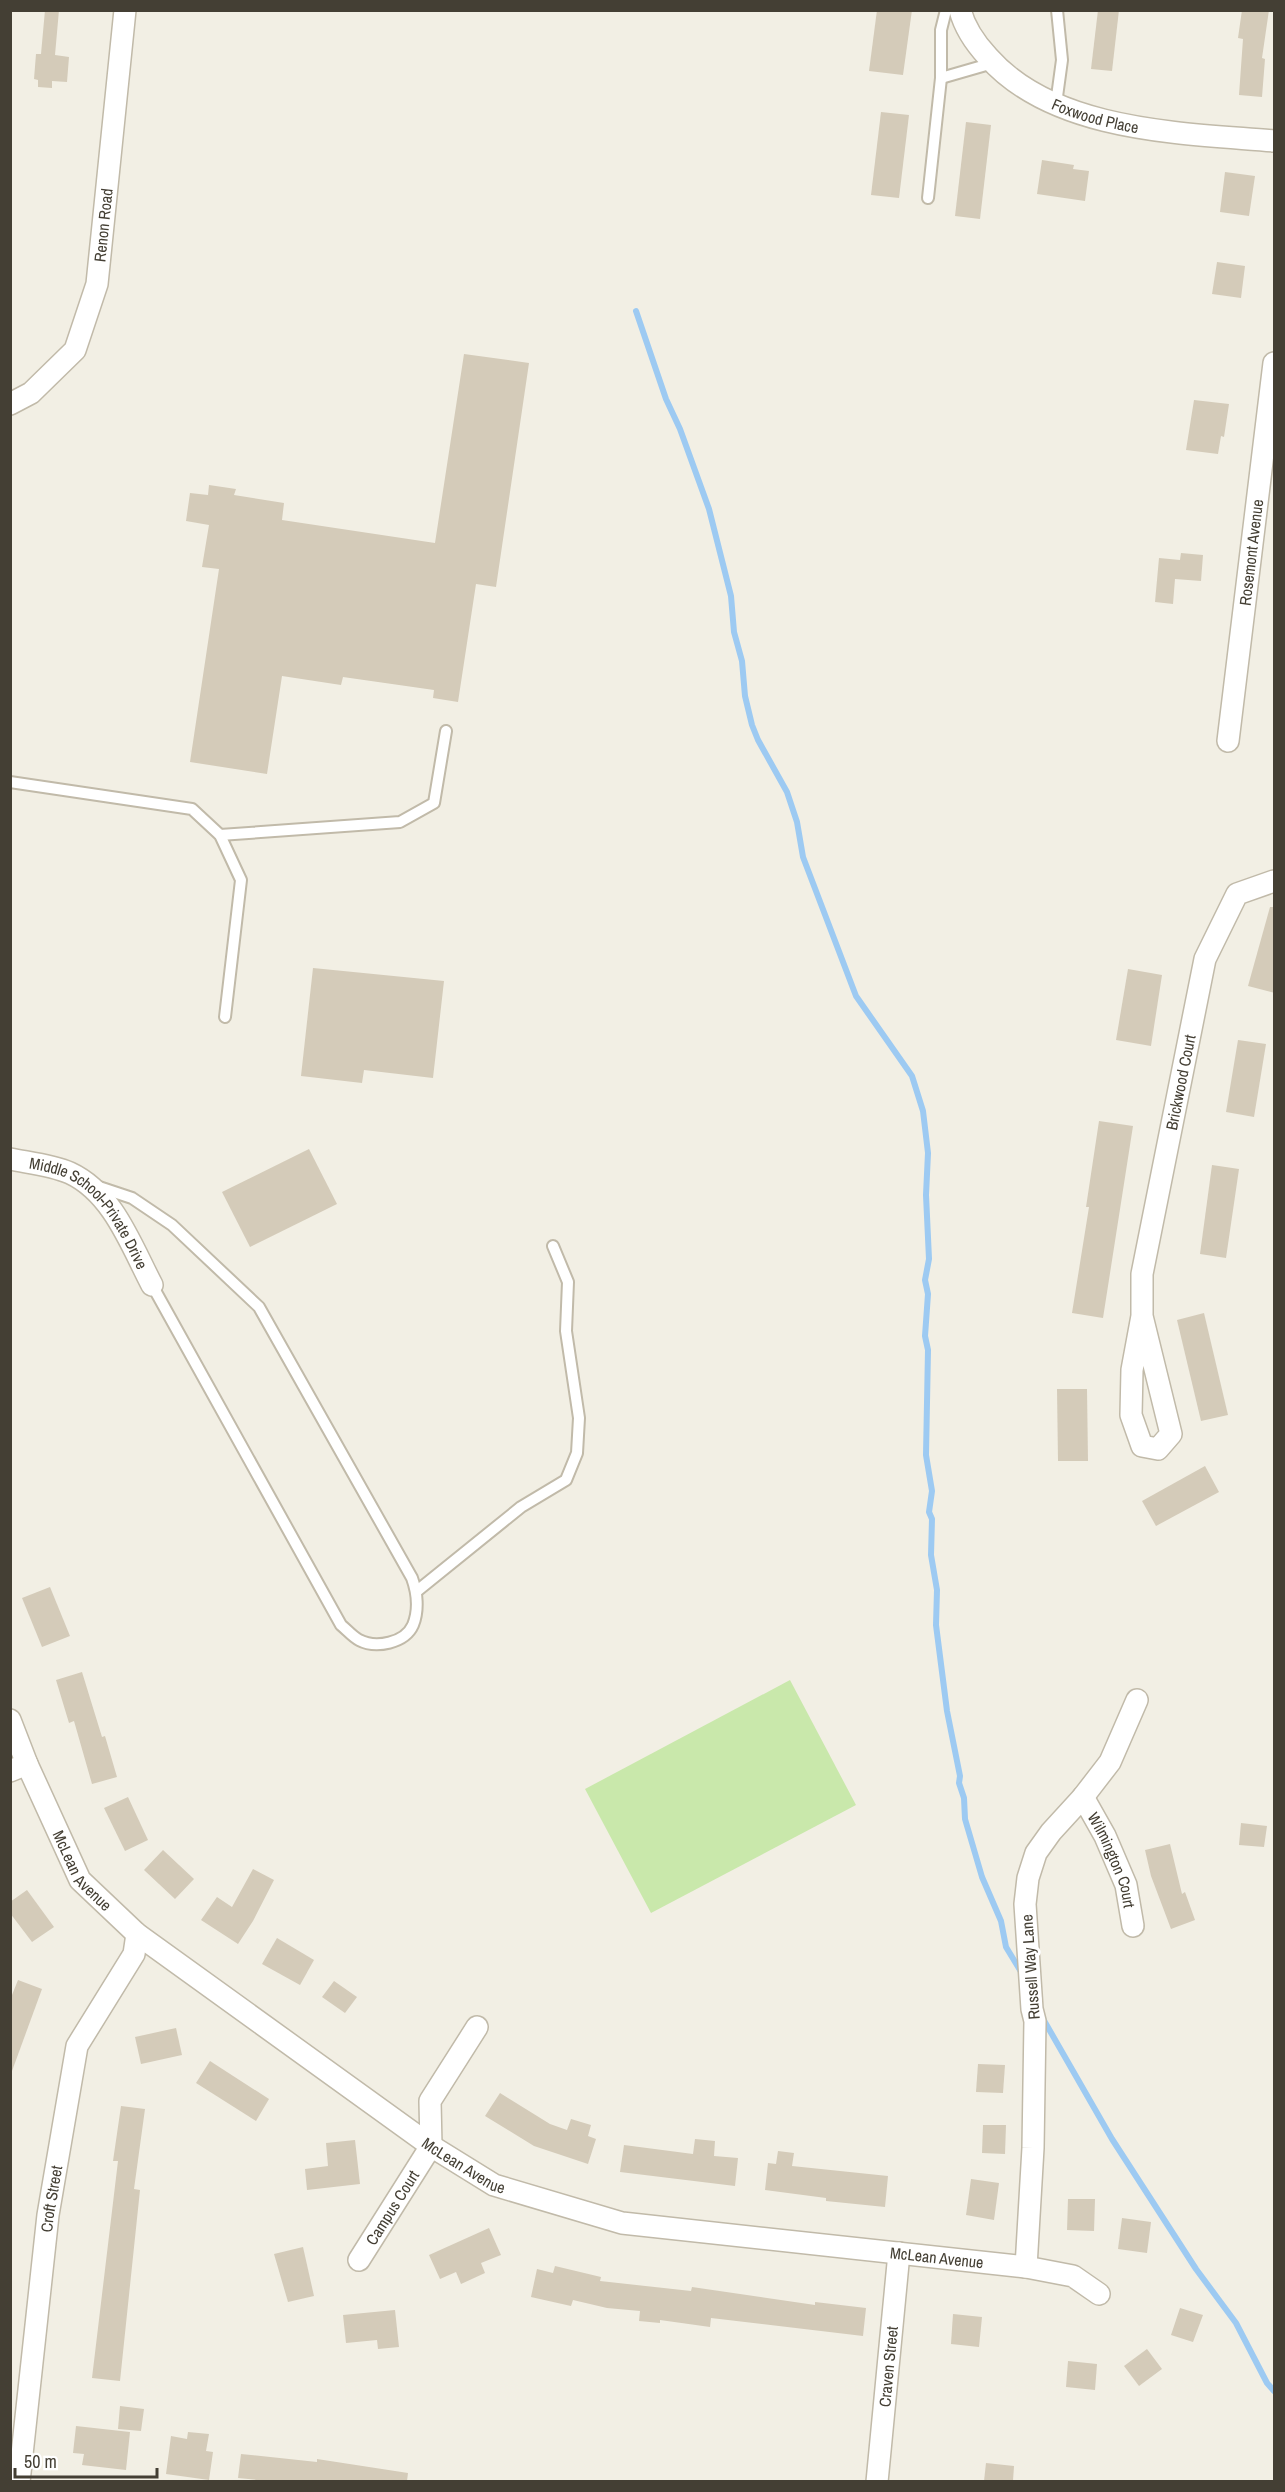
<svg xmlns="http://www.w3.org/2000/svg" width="1285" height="2492" font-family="'Archivo Narrow',sans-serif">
<rect width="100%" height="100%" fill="#f2efe4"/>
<path fill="#c9e8ab" d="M790,1680L856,1805L651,1913L585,1789Z"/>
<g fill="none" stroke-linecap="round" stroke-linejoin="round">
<g stroke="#9dcaf2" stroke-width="6">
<path d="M636,311L666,399L680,429L709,509L731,596L734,632L742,661L745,696L752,725L758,740L787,792L797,822L803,857L856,996L912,1076L923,1111L928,1153L926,1195L929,1259L925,1280L928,1294L925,1336L928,1350L926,1455L932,1491L929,1512L932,1519L931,1555L937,1590L936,1625L947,1711L960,1776L959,1783L964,1798L965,1819L982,1877L1001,1921L1006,1947L1023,1975"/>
<path d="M1042,2017L1112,2139L1196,2269L1236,2323L1267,2383L1274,2391"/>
</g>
</g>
<g fill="#d4cbb9">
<path d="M45,10H59L55,55L69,57L67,82L52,81V88L38,87V80L34,79L36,54H41Z"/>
<path d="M877,10H912L903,75L869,71Z"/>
<path d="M1098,10H1119L1112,71L1091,69Z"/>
<path d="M1242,10H1269L1262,58L1265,59L1262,97L1239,95L1243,39L1238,38Z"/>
<path d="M881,112L909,115L899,198L871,195Z"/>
<path d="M966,122L991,125L980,219L955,216Z"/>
<path d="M1042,160L1074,165L1073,169L1089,171L1085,201L1037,194Z"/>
<path d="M1225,172L1255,176L1249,216L1220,212Z"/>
<path d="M1217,262L1245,266L1241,298L1212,294Z"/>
<path d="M464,354L529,363L496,587L476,584L458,702L433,698L434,690L343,677L341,685L282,676L267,774L190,762L219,569L202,567L209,525L186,521L190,493L208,495L209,485L236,489L234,495L284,503L282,520L435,543Z"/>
<path d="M1194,400L1229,404L1224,437L1221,436L1218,454L1186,450Z"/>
<path d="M1181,553L1203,555L1201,581L1175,579L1173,604L1155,602L1159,558L1180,560Z"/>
<path d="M1270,907H1275V993L1248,986Z"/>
<path d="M313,968L444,981L433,1078L364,1070L362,1083L301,1076Z"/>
<path d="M1128,969L1162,975L1151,1046L1116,1040Z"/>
<path d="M1238,1040L1266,1044L1254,1117L1226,1112Z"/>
<path d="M1099,1121L1133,1126L1103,1318L1072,1313L1089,1207H1086Z"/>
<path d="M309,1149L337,1204L250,1247L222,1192Z"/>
<path d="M1212,1165L1239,1169L1226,1258L1200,1254Z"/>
<path d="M1204,1313L1228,1415L1201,1421L1177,1320Z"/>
<path d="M1057,1389H1087L1088,1461H1058Z"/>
<path d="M1205,1466L1219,1492L1156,1526L1142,1501Z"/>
<path d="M50,1587L70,1636L42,1647L22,1598Z"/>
<path d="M82,1672L102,1737L105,1736L117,1777L92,1784L74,1721L69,1723L56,1680Z"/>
<path d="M128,1797L148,1840L125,1851L104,1808Z"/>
<path d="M1241,1823L1267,1826L1264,1847L1239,1845Z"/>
<path d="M1170,1844L1182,1894L1185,1892L1195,1920L1171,1929L1151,1876L1145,1850Z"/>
<path d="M163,1850L194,1879L175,1899L144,1870Z"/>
<path d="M253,1869L274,1880L253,1921L238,1944L201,1920L217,1897L232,1907Z"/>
<path d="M27,1890L54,1927L32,1942L10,1913V1902Z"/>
<path d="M277,1938L314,1960L300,1985L262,1964Z"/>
<path d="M18,1980L42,1989L12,2071L10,2070V2000Z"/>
<path d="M334,1981L357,1997L345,2013L322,1997Z"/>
<path d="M176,2028L182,2055L141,2064L135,2037Z"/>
<path d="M210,2061L269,2099L256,2121L196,2083Z"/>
<path d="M978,2064L1005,2065L1003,2093L976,2092Z"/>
<path d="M500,2093L550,2124L567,2130L571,2119L591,2125L588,2136L596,2139L588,2164L534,2146L485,2116Z"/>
<path d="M121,2106L145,2109L134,2189L140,2190L120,2381L92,2378L118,2161H113Z"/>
<path d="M983,2125H1006L1005,2154L982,2153Z"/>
<path d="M695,2139L715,2141L714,2156L738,2158L735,2186L620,2172L624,2145L693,2154Z"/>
<path d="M355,2140L360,2184L307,2190L305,2169L328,2166L326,2143Z"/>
<path d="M778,2151L794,2153L792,2166L888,2176L885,2207L826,2201V2198L765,2190L768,2163L776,2164Z"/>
<path d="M971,2179L999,2183L994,2220L966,2215Z"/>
<path d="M1068,2199H1095L1094,2231L1067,2230Z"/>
<path d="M1122,2218L1151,2222L1147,2253L1118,2249Z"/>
<path d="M489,2228L501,2255L481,2263L485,2273L461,2284L456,2272L440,2279L429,2255Z"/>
<path d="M303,2247L314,2296L288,2302L274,2254Z"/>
<path d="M555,2266L601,2277L600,2281L691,2291L692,2287L815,2305V2302L866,2308L863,2336L711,2318L710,2327L660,2320V2323L639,2321L640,2311L607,2308L573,2300L571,2306L531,2297L537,2269L553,2273Z"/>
<path d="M1180,2308L1203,2315L1193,2342L1171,2335Z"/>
<path d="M395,2310L399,2347L378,2349L377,2340L346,2343L343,2315Z"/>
<path d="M953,2314L982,2317L979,2347L951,2344Z"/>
<path d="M1147,2349L1162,2369L1139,2386L1124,2366Z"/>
<path d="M1068,2361L1097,2364L1095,2390L1066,2387Z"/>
<path d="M120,2406L144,2409L141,2431L118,2429Z"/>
<path d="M76,2426L130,2432L126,2470L82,2465L84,2454L73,2453Z"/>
<path d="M188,2432L209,2434L206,2451L213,2452L209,2480L166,2474L171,2436L187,2439Z"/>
<path d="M241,2454L317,2462V2459L408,2473L407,2481H267L238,2478Z"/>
<path d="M986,2463L1014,2466L1013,2481H984Z"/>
</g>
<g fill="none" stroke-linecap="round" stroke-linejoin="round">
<defs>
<g id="lane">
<path d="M941,78L993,63"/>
<path d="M1056,104L1062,60L1057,10"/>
<path d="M928,198L941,78V30L946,10"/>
<path d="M10,782L192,809L220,835L241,880L225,1017"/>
<path d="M220,835L400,822L434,803L446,731"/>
<path d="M96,1186L132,1198L172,1225L259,1307L412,1578C417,1592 419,1610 413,1625C405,1643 376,1649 359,1640C353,1637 347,1630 341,1625L152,1285"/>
<path d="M417,1591L521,1507L566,1480L577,1453L579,1418L566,1331L568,1282L553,1246"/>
</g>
<g id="street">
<path id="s1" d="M960,10C965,29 975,43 988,57C1054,132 1182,133 1274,141"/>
<path id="s2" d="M10,404L31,393L75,350L97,284L125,10"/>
<path id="s3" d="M1228,741L1274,363"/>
<path id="s4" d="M10,1159C30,1163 52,1165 70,1173C113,1193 131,1245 152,1285"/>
<path id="s5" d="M1142,1316L1171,1434L1158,1449L1142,1446L1131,1415L1132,1370L1142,1316V1274L1205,959L1237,894L1274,881"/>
<path id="s6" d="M10,1720L27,1764L80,1880L137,1934L431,2146L494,2185L622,2223L1026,2267L1073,2276L1099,2294"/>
<path d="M10,1771L27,1764"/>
<path id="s7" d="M1083,1797L1105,1836L1126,1885L1133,1926"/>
<path id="s8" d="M359,2260L431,2146L430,2101L477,2027"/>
<path d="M1026,2267L1033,2148L1035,2021L1032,2009L1025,1904L1028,1878L1036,1853L1051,1832L1083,1797L1110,1762L1137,1700"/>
<path id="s9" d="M19,2482L48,2215L77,2046L134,1954L137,1934"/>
<path id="s10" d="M877,2482L899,2253"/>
</g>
</defs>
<use href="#lane" stroke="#c1baa9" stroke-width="14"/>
<use href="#street" stroke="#c1baa9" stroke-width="24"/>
<use href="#lane" stroke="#fff" stroke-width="10"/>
<use href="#street" stroke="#fff" stroke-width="21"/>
</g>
<g text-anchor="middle" stroke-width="6" stroke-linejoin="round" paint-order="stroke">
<g font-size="16" fill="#443f34" stroke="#fff">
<text dy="6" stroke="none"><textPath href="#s1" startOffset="180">Foxwood Place</textPath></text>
<text dy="6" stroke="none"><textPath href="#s2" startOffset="214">Renon Road</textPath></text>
<text dy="6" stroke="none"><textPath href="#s3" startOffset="190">Rosemont Avenue</textPath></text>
<text dy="6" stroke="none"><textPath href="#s5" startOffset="528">Brickwood Court</textPath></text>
<text dy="6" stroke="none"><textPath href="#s4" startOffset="102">Middle School-Private Drive</textPath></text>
<text dy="6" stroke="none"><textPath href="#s7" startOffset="70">Wilmington Court</textPath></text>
<text dy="6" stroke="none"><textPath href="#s6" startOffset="168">McLean Avenue</textPath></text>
<text transform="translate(1030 1967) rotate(-94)" y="6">Russell Way Lane</text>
<text dy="6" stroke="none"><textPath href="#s6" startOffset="654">McLean Avenue</textPath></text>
<text dy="6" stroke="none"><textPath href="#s9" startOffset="285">Croft Street</textPath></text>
<text dy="6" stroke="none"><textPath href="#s8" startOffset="62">Campus Court</textPath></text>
<text dy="6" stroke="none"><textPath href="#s6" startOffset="1140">McLean Avenue</textPath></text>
<text dy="6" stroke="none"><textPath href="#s10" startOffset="116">Craven Street</textPath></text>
</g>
</g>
<rect width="1285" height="2492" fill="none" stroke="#443f34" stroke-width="24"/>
<path d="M15 2468v9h142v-9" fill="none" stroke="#443f34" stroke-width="3"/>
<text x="24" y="2468" font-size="18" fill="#443f34" stroke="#ffffff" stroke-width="4.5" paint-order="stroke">50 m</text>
</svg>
